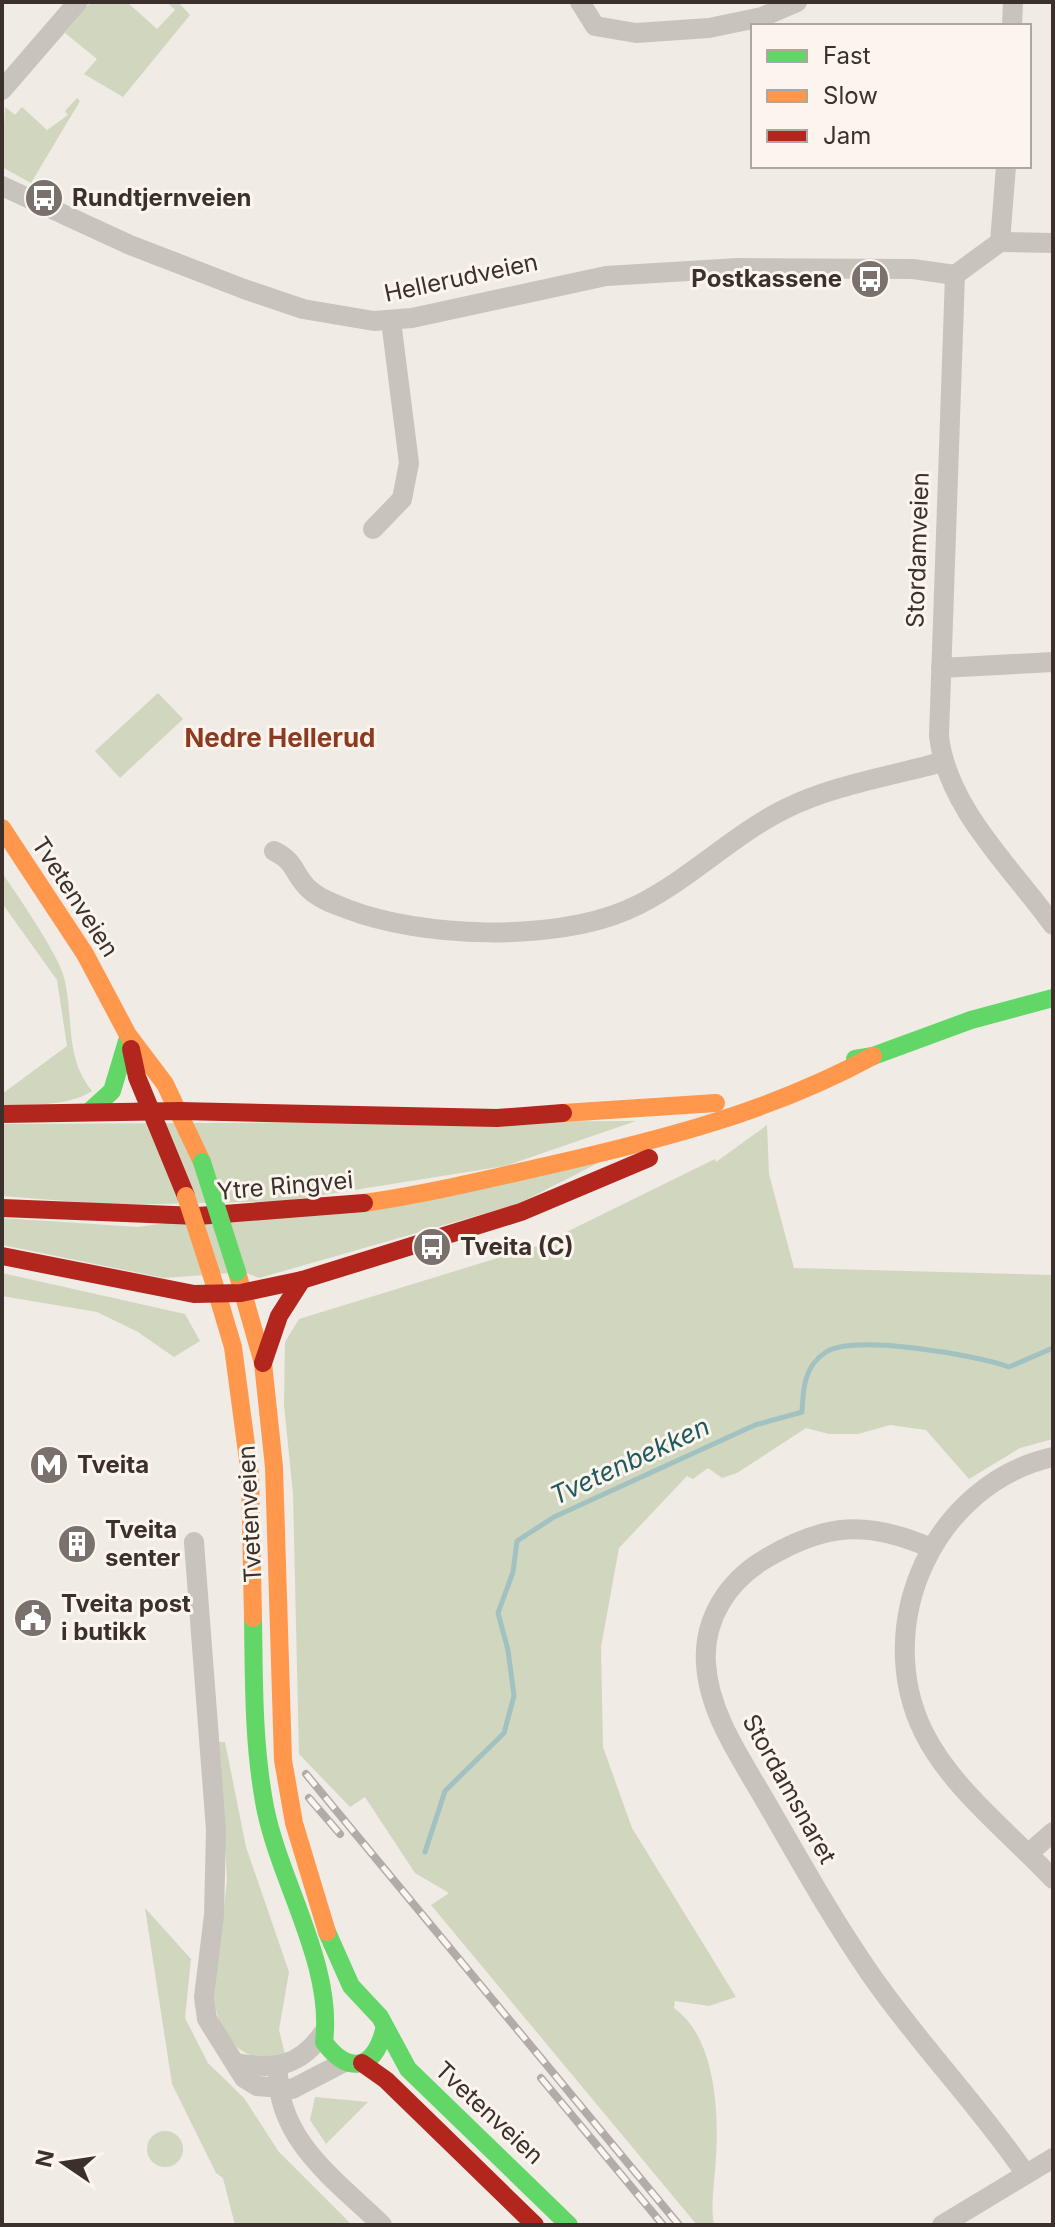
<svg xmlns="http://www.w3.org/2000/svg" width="1055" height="2227" font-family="Inter,sans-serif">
<rect width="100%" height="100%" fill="#f0ebe5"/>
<g fill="#d1d6bf">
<path d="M91,2H127L157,29L175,10L167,2H178L190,15L123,97L84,74L97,59L65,33Z"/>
<path d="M77,98L80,101L31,183L2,167L5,107L15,115L22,107L47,130L68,115L65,111Z"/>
<path d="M158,693L183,719L120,778L95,751Z"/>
<path d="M2,873C17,894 56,952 63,974C75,1015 63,1055 92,1091C68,1107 30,1104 2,1105V1094L67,1046L57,980L2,903Z"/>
<path d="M636,1121L505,1166L285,1201L116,1205L2,1196V1124Z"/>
<path d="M767,1125L769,1174L794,1268L1053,1275V1439L1020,1448L969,1479L926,1430L890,1425L858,1434H829L806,1428L737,1473L722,1478L708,1468L693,1479L687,1476L619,1548L601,1647L603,1747L632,1828L736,1997L709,2006L675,2001L674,2008C715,2037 719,2110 716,2157C715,2180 710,2202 714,2225H697L431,1905L449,1893L415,1873L365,1797L350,1807L299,1754L293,1494L284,1405L285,1342L299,1319L540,1245L715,1159L716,1162Z"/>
<path d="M604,1160L518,1204L259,1278L244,1272L164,1278L2,1245V1218L138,1227Z"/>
<path d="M2,1273L185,1314L200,1341L174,1357L138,1332L97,1312L2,1296Z"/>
<path d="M219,1742H225L246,1847L289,1972L279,2030L285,2054C243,2070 216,2033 214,1995L227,1880Z"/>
<path d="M145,1908L191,1959L185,2018L208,2063L244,2098L279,2152L352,2225H235L223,2178L216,2173L172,2084Z"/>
<path d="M315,2097L368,2102L326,2144L310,2120Z"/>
<circle cx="165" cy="2149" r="18"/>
</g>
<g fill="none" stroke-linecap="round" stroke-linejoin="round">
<path stroke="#a1c2c1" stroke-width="5" d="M425,1852L445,1791L504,1733L514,1696L508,1650L498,1613L513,1572L517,1541L554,1517L755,1425L802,1412C803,1389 804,1366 826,1352C855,1334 976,1355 1009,1367L1053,1348"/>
<g stroke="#c9c3be" stroke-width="20">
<path d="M580,2L595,26L636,33L709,28L762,17L797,2"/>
<path d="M1012,26L1013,2"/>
<path d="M2,90L78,2"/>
<path d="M2,186L130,245L244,289L303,309L374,321L412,318L606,276L738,268L913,269L955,275"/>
<path d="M1000,242L955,275L939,736C947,808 1012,868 1053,925"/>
<path d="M1000,242L1006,166"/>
<path d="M1000,242L1053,243"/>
<path d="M373,529L402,499L409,463L391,321"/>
<path d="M941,668L1053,662"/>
<path d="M274,851C298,863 292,874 310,890C320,899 334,904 347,909C422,938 553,942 627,910C683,886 730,836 785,809C833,785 891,776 942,762"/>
<path d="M1053,1457C935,1483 870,1624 924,1733C952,1789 1010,1833 1053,1879"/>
<path d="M194,1542L216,1830L214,1915L204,1997L207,2019L244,2078L257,2086L292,2089L344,2062"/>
<path d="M931,1548C867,1520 825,1523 765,1559C728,1581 703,1619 706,1664C709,1714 742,1760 766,1802C799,1859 831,1917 869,1972C917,2042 977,2103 1025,2173"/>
<path d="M1029,1853L1053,1832"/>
<path d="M236,2063C274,2070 300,2067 323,2033"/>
<path d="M278,2067C275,2139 336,2180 382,2225"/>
<path d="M942,2225L1053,2158"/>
</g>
<g stroke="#63d668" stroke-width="18">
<path d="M855,1059L873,1056L971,1020L1053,998"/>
<path d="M89,1112L112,1091L127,1041"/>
<path d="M253,1618C254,1681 253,1744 265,1807C280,1883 334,1965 324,2042C348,2075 374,2070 384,2030"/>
<path d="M327,1932L351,1986L380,2017L408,2069L569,2225"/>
</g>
<g stroke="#ff974d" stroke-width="18">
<path d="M2,828L85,954L128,1035L165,1084L202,1162"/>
<path d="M563,1113L716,1103"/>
<path d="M364,1203C427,1194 488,1179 550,1165C663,1139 770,1112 873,1056"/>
<path d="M237,1272L263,1363L274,1467L283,1760L294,1823L327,1932"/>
<path d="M211,1273L233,1347L250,1475L253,1618"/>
</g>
<g stroke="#b3261e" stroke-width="18">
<path d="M131,1049L137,1077L186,1196"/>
<path d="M2,1114L180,1111L497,1118L563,1113"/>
<path d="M2,1208L198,1216L364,1203"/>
<path d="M2,1256L194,1294L241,1293L302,1280L521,1212L649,1158"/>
<path d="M263,1363L279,1316L302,1280"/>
<path d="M362,2063L386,2080L535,2225"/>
</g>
<defs>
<g id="rail">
<path d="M306,1774L679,2225"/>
<path d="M309,1798L340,1834"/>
<path d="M541,2078L663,2225"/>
</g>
</defs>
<use href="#rail" stroke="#b1aca8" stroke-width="8"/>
<use href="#rail" stroke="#fbf5ee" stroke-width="5" stroke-dasharray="15" stroke-linecap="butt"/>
<path stroke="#63d668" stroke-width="18" d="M202,1162L237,1272"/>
<path stroke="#ff974d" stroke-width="18" d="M186,1196L211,1273"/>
</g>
<defs>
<symbol id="bus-disc" viewBox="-11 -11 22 22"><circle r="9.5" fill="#7a716c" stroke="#fbf5ee"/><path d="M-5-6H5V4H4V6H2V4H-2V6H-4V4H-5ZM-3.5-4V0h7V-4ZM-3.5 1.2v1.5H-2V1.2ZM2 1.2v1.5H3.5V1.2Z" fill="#fff"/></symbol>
<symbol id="metro-disc" viewBox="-11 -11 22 22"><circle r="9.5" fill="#7a716c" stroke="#fbf5ee"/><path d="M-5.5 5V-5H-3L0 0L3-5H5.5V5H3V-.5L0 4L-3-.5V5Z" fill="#fff"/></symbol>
<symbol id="building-disc" viewBox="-11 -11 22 22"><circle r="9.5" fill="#7a716c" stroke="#fbf5ee"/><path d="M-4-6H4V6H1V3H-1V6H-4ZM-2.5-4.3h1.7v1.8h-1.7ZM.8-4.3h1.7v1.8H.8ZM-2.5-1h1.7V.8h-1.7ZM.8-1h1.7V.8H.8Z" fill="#fff"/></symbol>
<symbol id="civic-disc" viewBox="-11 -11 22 22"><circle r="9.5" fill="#7a716c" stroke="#fbf5ee"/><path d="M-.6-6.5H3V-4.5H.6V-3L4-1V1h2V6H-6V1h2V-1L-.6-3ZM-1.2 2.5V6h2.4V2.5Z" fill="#fff"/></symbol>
</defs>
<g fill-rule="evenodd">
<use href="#bus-disc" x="22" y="176" width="44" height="44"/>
<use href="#bus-disc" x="848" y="257" width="44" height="44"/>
<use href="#bus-disc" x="410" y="1225" width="44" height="44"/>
<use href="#metro-disc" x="27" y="1443" width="44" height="44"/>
<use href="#building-disc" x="55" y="1522" width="44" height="44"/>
<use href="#civic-disc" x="11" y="1596" width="44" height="44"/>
</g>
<g text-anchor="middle" stroke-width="6" stroke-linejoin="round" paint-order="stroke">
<g font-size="24" font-weight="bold" fill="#3b302b" stroke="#fbf5ee" text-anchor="start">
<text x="72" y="206">Rundtjernveien</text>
<text x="842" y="287" text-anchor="end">Postkassene</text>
<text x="460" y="1255">Tveita (C)</text>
<text x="77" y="1473">Tveita</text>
<text x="105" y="1538">Tveita<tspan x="105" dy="28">senter</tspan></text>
<text x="61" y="1612">Tveita post<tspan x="61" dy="28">i butikk</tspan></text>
</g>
<g font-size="24" fill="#3b302b" stroke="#fbf5ee">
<text transform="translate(461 278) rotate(-12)" y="8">Hellerudveien</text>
<text transform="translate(918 550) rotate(-88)" y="8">Stordamveien</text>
<text transform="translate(75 897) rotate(57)" y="8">Tvetenveien</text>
<text transform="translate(285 1186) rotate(-5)" y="8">Ytre Ringvei</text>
<text transform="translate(250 1514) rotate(-93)" y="8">Tvetenveien</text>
<text transform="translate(789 1789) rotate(61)" y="8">Stordamsnaret</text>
<text transform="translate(489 2113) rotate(43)" y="8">Tvetenveien</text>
</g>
<g font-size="26" font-weight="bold" fill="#8c3b22" stroke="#fbf5ee">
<text x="280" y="747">Nedre Hellerud</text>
</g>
<g font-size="26" font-style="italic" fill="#1f5a5e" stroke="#fbf5ee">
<text transform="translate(630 1461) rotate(-25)" y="9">Tvetenbekken</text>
</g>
</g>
<rect width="1055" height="2227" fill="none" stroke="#3b302b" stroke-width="8"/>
<rect x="751" y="24" width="280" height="144" fill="#fbf5ee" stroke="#aea6a0" stroke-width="2"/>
<rect x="767" y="50" width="40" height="12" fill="#63d668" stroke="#aea6a0" stroke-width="2"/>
<text x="823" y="64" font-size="24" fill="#3b302b">Fast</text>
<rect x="767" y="90" width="40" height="12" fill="#ff974d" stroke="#aea6a0" stroke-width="2"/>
<text x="823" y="104" font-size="24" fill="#3b302b">Slow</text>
<rect x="767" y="130" width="40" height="12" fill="#b3261e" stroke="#aea6a0" stroke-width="2"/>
<text x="823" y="144" font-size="24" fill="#3b302b">Jam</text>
<g transform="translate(64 2163) rotate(283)" stroke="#fbf5ee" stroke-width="6" paint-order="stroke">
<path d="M0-6L14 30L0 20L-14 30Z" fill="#3b302b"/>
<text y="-12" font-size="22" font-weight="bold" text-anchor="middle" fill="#3b302b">N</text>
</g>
</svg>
